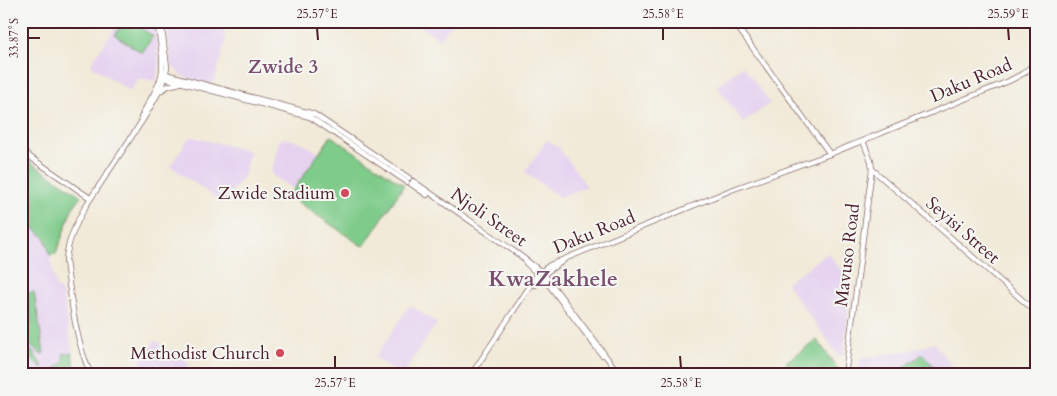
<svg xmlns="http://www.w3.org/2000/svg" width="1057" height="396" font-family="Cardo,serif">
<rect width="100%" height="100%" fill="#f6f6f2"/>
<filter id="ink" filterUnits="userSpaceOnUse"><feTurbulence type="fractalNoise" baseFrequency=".02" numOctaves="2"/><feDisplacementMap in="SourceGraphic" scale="10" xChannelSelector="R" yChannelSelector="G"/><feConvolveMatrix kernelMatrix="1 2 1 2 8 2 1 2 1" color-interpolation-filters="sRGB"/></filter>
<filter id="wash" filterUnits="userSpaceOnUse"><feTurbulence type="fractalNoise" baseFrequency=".0096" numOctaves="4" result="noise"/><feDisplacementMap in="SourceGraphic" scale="20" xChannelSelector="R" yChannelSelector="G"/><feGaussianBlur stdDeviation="1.12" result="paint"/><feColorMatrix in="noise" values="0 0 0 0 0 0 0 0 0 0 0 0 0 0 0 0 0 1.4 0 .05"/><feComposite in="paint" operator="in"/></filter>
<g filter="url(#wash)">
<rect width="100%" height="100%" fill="#f1ead8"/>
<g fill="#e6d3f0">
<path d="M119,21H152L157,41L159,65L156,81L139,78L130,91L92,66V62Z"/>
<path d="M167,21H218L224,30L226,41L214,82L211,84L182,76L171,65Z"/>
<path d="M413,21H454L439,39Z"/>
<path d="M743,66L770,103L743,123L717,86Z"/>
<path d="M192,137L249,151L244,175L223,203L170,166L188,139Z"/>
<path d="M284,138L303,143L319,153L293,189L271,174L279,141Z"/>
<path d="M547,140L559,148L587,187L559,197L525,172Z"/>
<path d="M21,156L80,195V198L72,209L56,254L50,255L56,287L62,292L76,375H21Z"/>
<path d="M828,253L852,284L843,354L839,356L786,283Z"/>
<path d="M410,305L437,323L403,374L400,375L375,357Z"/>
<path d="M155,340L189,364L182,375H120L142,364L140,361Z"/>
<path d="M934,342L957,373L954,375H858L860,358L917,349Z"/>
</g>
<g fill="#7ecb8a" stroke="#64755a">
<path d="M124,21H131L153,36L142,53L115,35Z"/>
<path d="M331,136L404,185L365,245L362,246L289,196Z"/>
<path d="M21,156L80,195V198L72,209L56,254L50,255L45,238L30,225L27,208L21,199Z"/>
<path d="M21,223L26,227V246L21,249Z"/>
<path d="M34,292L44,353L42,355L21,338V330L27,322L32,321L27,293Z"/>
<path d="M817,340L838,369L836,370L839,375H796L786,362Z"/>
<path d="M21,342L32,351L43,367L39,366L28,356H21Z"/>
<path d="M72,353L76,375H55L56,368L64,362L63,354Z"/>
<path d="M923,354L938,372L935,375H899L897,372Z"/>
</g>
</g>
<g filter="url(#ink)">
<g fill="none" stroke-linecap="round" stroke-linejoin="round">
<defs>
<g id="secondary">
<path d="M733,21L830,154"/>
<path d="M162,73L314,114L409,178"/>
<path d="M161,77L310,117L407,182"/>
<path d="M162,90L168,86L180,83"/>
<path d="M141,118C146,105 156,93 160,80C166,62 159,39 157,21"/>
<path d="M21,149L30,157L90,198"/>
<path d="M872,169L1036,312"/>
<path d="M413,181L518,254L544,274L620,375"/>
<path d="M411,184L427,195"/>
<path d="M526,263L549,285L602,355"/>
<path d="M535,285L544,274L563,261"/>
<path d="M91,375C75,340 71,298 66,261C67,241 77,221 87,204L144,118L163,85L167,67L161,21"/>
<path d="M471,375L538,274L550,265L731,190L830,154L1009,81L1024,73L1036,62"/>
<path d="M845,375L872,169L871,161L863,141"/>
</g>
</defs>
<use href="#secondary" stroke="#846668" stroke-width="6"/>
<use href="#secondary" stroke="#fff" stroke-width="4.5"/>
</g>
</g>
<path fill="none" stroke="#4a1f2b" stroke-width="2" d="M317,28L318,40M663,28V40M1008,28L1009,40M28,38H40M335,356V368M680,356L681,368"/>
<g fill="#d1495b" stroke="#f6f6f2" stroke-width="2">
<circle cx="345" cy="193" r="5"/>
<circle cx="280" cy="353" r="5"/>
</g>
<g text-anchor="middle" stroke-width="4" stroke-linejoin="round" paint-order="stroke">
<g font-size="18" fill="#4a1f2b" stroke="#f6f6f2">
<text transform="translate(971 80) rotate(-23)" y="6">Daku Road</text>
<text transform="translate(489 217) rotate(35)" y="6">Njoli Street</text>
<text transform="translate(963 230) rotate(41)" y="6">Seyisi Street</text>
<text transform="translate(594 232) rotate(-22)" y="6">Daku Road</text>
<text transform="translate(847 255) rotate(-83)" y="6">Mavuso Road</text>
</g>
<g font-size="18" fill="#4a1f2b" stroke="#f6f6f2" text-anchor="end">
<text x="335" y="199">Zwide Stadium</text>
<text x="270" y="359">Methodist Church</text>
</g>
<g font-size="19" font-weight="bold" fill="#794f70" stroke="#f6f6f2">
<text x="283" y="73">Zwide 3</text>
</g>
<g font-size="22" font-weight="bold" fill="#794f70" stroke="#f6f6f2">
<text x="553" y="286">KwaZakhele</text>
</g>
</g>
<rect width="1057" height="396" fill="none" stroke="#f6f6f2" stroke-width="55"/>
<rect x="28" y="28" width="1002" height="340" fill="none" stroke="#4a1f2b" stroke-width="2"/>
<g font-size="12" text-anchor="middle" fill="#4a1f2b">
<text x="317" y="18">25.57°E</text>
<text x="663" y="18">25.58°E</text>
<text x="1008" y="18">25.59°E</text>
<text transform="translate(14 38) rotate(-90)" y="4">33.87°S</text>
<text x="335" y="387">25.57°E</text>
<text x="681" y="387">25.58°E</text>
</g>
</svg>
